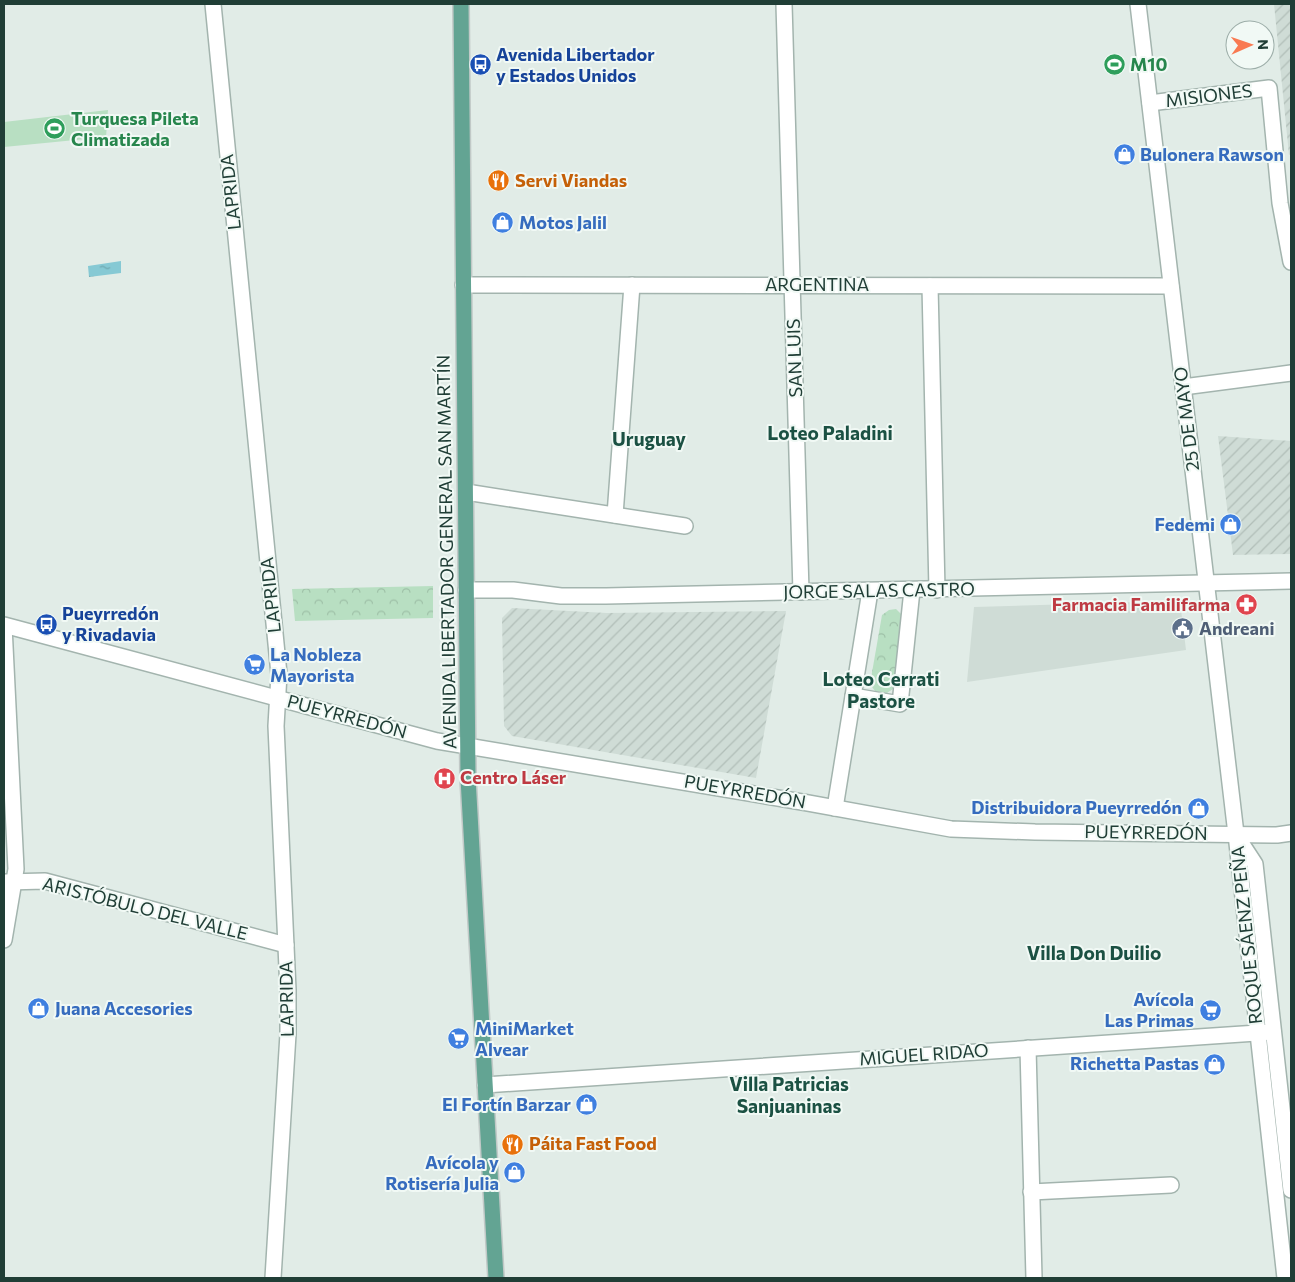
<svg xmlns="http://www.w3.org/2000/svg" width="1295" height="1282" font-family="Commissioner,sans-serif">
<defs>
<pattern id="industrial-furrows" width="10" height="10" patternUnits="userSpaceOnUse" patternTransform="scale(1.25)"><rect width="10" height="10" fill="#cfdcd6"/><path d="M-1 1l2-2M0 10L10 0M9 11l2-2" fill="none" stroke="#b1beb8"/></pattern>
<pattern id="park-crowns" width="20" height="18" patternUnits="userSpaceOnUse" patternTransform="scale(1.25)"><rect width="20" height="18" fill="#b8dfc2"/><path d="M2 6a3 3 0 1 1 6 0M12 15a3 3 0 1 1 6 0" fill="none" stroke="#9ec0a7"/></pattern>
<pattern id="water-ripples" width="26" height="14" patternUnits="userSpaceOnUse" patternTransform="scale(1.25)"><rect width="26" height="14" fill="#86c9d4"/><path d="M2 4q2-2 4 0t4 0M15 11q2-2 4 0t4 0" fill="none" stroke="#6da5ad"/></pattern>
</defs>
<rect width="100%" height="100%" fill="#e1ece7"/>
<path fill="#cfdcd6" d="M1170,601L1181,610L1186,650L967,682L974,607Z"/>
<g fill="url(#industrial-furrows)">
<path d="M1274,4H1291V154L1289,155Z"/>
<path d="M1218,436L1291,441V554L1233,555Z"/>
<path d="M512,608L607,613L786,611L756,778L512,736L504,726L502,618Z"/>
</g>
<g fill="url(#park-crowns)">
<path d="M433,586V618L295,621L292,589Z"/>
<path d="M896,609L901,614L894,688L887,693L875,691L870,684L882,615L889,610Z"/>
</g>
<path fill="#b8dfc2" d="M108,110L106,137L4,147V122Z"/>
<path fill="url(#water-ripples)" d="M121,261V273L89,277L88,266Z"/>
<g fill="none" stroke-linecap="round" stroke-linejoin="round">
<defs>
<g id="minor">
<path d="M213,4L279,674L276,726L288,990V1034L273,1278"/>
<path d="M784,4L801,592"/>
<path d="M1138,4L1236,834L1285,1278"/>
<path d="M1150,103L1269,88L1280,203L1291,262"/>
<path d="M463,285L1171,286"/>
<path d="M930,286L937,590"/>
<path d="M1183,387L1291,373"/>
<path d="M466,492L685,526"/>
<path d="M615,515L632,285"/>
<path d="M466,590H513L561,596H606L1291,581"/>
<path d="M4,625L437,741L808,803L951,829L1035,832L1277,835L1291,833"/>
<path d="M4,626L16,869L4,940"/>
<path d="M853,696L900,704L912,590"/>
<path d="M835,808L870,591"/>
<path d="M1238,838L1255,864L1291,1190"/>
<path d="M6,882L45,881L286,945"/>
<path d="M1028,1048L1034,1278"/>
<path d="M485,1085L1273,1032"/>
<path d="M1031,1192L1171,1185"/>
</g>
<path id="major" d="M461,4L468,778L496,1278"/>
</defs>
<use href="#minor" stroke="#a3b4ae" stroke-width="18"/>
<use href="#major" stroke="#c1c9c7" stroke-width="18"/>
<use href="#minor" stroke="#fff" stroke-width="15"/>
<use href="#major" stroke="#63a493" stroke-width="15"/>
</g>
<defs>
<symbol id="bus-disc" viewBox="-11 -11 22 22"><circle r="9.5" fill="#1a4fb4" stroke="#f1f9f5"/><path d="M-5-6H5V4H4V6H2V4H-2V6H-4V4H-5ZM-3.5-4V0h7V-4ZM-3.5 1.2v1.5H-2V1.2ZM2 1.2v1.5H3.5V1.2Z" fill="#fff"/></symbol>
<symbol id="stadium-disc" viewBox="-11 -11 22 22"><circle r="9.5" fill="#2e9e5b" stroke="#f1f9f5"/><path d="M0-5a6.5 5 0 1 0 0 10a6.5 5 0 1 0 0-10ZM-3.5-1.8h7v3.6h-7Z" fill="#fff"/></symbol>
<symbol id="shop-disc" viewBox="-11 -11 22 22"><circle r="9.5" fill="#3f7fe0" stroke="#f1f9f5"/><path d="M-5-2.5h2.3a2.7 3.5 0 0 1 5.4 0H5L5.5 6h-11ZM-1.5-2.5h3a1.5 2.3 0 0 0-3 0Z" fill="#fff"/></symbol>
<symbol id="restaurant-disc" viewBox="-11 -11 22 22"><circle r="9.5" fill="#e8710a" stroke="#f1f9f5"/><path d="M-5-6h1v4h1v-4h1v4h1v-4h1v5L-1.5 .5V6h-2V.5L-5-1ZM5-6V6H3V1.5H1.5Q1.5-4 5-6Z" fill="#fff"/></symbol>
<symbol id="pharmacy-disc" viewBox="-11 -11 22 22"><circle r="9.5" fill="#e0444e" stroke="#f1f9f5"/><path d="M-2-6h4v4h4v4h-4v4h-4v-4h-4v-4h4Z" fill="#fff"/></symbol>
<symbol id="civic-disc" viewBox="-11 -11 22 22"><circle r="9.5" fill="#5c6f8a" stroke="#f1f9f5"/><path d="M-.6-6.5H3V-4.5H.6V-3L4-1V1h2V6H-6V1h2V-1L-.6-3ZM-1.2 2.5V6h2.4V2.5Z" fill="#fff"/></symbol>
<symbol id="supermarket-disc" viewBox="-11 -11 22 22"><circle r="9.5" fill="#3f7fe0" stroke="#f1f9f5"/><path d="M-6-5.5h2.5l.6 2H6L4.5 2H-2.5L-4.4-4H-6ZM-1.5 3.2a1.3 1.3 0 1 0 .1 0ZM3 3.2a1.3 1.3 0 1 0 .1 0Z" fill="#fff"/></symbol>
<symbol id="hospital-disc" viewBox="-11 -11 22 22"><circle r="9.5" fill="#e0444e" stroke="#f1f9f5"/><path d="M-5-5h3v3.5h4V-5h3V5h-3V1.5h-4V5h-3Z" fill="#fff"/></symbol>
</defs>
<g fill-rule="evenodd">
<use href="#bus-disc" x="468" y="52" width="25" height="25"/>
<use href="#stadium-disc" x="1102" y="52" width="25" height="25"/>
<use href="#stadium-disc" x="42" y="116" width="25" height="25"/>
<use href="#shop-disc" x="1112" y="142" width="25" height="25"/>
<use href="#restaurant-disc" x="486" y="168" width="25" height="25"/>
<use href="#shop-disc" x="490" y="210" width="25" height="25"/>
<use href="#shop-disc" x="1218" y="512" width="25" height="25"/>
<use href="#pharmacy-disc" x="1234" y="592" width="25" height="25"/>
<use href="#bus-disc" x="34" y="612" width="25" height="25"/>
<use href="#civic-disc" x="1170" y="616" width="25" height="25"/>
<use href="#supermarket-disc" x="242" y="652" width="25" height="25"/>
<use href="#hospital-disc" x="432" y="766" width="25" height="25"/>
<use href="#shop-disc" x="1186" y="796" width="25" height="25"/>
<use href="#shop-disc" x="26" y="996" width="25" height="25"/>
<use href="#supermarket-disc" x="1198" y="998" width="25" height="25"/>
<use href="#supermarket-disc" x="446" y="1026" width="25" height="25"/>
<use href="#shop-disc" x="1202" y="1052" width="25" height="25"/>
<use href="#shop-disc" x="574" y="1092" width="25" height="25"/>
<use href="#restaurant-disc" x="500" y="1132" width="25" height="25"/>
<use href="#shop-disc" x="502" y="1160" width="25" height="25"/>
</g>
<g text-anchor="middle" stroke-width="4" stroke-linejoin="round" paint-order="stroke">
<g font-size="18" font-weight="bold" fill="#164399" stroke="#f1f9f5" text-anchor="start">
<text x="496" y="61">Avenida Libertador<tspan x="496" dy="21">y Estados Unidos</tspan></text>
<text x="62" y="620">Pueyrredón<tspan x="62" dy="21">y Rivadavia</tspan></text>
</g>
<g font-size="18" font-weight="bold" fill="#27864d" stroke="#f1f9f5" text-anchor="start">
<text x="1130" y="71">M10</text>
<text x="71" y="125">Turquesa Pileta<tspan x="71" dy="21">Climatizada</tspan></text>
</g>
<g font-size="18" fill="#203e36" stroke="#f1f9f5">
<text transform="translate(1209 96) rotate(-7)" y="6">MISIONES</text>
<text transform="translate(231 192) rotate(-96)" y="6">LAPRIDA</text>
<text x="817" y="291">ARGENTINA</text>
<text transform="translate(795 358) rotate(-92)" y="6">SAN LUIS</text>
<text transform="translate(1187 419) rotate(-97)" y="6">25 DE MAYO</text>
<text transform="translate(447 552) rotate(-91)" y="6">AVENIDA LIBERTADOR GENERAL SAN MARTÍN</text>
<text transform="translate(879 591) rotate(-1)" y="6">JORGE SALAS CASTRO</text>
<text transform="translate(271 595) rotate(-96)" y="6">LAPRIDA</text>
<text transform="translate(347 717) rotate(15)" y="6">PUEYRREDÓN</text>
<text transform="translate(745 792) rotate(10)" y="6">PUEYRREDÓN</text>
<text transform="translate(1146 833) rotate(1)" y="6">PUEYRREDÓN</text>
<text transform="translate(145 909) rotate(14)" y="6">ARISTÓBULO DEL VALLE</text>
<text transform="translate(1247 935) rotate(-96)" y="6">ROQUE SÁENZ PEÑA</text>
<text transform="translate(287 999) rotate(-91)" y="6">LAPRIDA</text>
<text transform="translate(924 1055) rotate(-4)" y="6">MIGUEL RIDAO</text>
</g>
<g font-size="18" font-weight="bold" fill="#366cbe" stroke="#f1f9f5" text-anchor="end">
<text x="1140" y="161" text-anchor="start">Bulonera Rawson</text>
<text x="519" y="229" text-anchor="start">Motos Jalil</text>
<text x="1215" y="531">Fedemi</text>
<text x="270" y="661" text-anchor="start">La Nobleza<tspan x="270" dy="21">Mayorista</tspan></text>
<text x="1182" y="814">Distribuidora Pueyrredón</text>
<text x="1194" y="1006">Avícola<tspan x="1194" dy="21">Las Primas</tspan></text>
<text x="55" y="1015" text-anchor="start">Juana Accesories</text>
<text x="475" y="1035" text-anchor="start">MiniMarket<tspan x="475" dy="21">Alvear</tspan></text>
<text x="1199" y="1070">Richetta Pastas</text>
<text x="571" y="1111">El Fortín Barzar</text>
<text x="499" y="1169">Avícola y<tspan x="499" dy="21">Rotisería Julia</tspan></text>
</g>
<g font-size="18" font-weight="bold" fill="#c56008" stroke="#f1f9f5" text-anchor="start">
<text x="515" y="187">Servi Viandas</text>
<text x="529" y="1150">Páita Fast Food</text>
</g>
<g font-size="18" font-weight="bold" fill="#be3a42" stroke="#f1f9f5" text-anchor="end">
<text x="1230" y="611">Farmacia Familifarma</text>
<text x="460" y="784" text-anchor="start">Centro Láser</text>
</g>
<g font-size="18" font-weight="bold" fill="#4e5e75" stroke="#f1f9f5" text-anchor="start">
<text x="1199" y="635">Andreani</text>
</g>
<g font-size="19" font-weight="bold" fill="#1b5143" stroke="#f1f9f5">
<text x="830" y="440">Loteo Paladini</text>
<text x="649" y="446">Uruguay</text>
<text x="881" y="686">Loteo Cerrati<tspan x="881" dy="22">Pastore</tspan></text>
<text x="1094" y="960">Villa Don Duilio</text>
<text x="789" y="1091">Villa Patricias<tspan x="789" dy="22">Sanjuaninas</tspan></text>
</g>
</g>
<rect width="1295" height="1282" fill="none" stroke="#203e36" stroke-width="10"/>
<g transform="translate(1250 45) rotate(88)"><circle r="24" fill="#f1f9f5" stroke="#9daea9"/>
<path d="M0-4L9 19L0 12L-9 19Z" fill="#f97a52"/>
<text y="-8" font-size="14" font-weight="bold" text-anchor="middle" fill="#203e36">N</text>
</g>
</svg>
